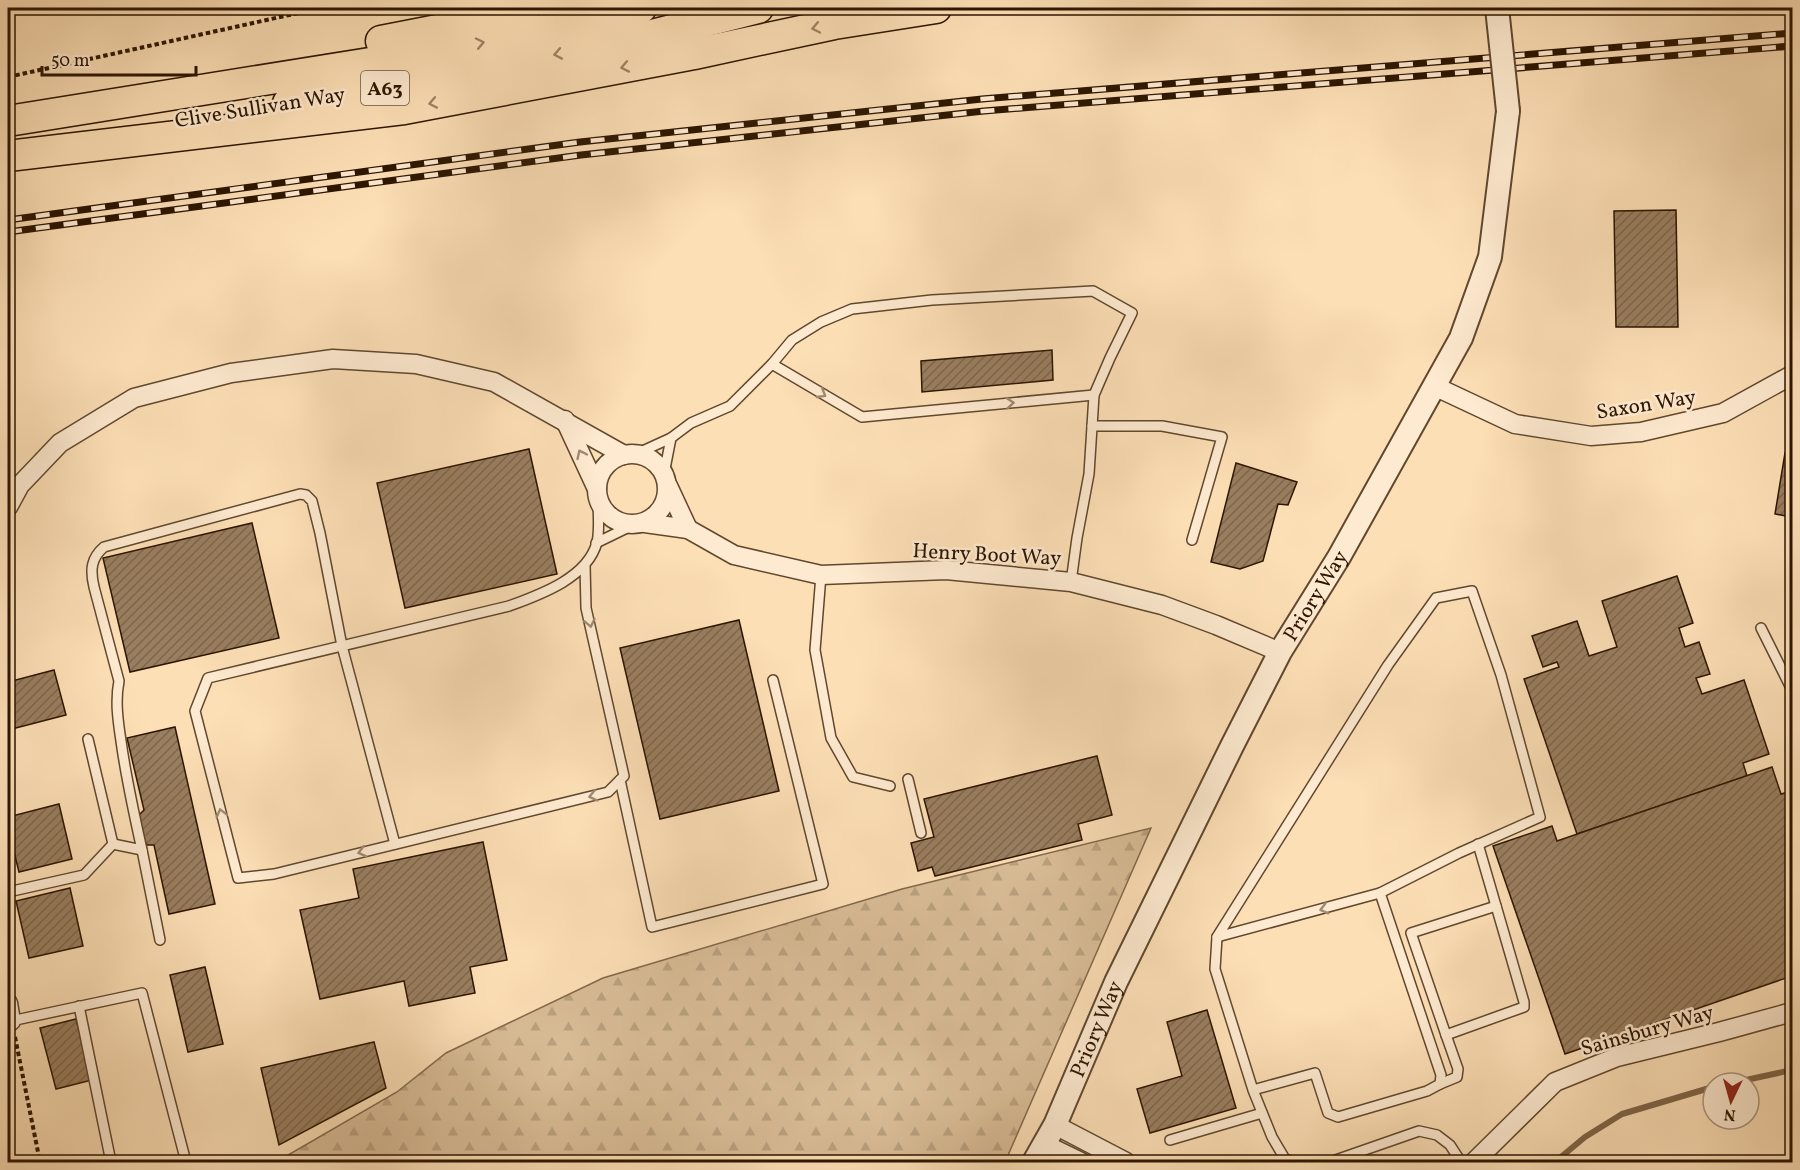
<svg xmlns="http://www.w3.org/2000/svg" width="1800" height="1170" font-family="Vollkorn,serif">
<defs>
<pattern id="forest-firs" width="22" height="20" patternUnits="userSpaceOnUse" patternTransform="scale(1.5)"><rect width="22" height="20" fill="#d9bd97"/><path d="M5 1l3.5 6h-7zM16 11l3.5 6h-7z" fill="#baa280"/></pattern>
<pattern id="building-hatch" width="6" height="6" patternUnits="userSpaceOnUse" patternTransform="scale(1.5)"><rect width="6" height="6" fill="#997e5f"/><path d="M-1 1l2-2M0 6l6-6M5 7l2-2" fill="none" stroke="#7d664c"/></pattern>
</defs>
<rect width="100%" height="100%" fill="#fddfb6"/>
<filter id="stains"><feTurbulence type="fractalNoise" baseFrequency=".00333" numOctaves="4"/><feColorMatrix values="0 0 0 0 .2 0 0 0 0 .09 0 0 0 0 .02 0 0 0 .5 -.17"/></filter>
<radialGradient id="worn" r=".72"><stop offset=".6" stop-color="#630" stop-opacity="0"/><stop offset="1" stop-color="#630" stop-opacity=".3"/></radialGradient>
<path fill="url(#forest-firs)" stroke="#82694c" stroke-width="1.5" d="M1151,828L1005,1162H276L397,1092L446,1053L603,978L902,889Z"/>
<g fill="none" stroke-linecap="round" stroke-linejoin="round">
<g stroke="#7f6548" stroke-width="6">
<path d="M1732,1083L1792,1070"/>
<path d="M1555,1162L1585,1137L1622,1114L1713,1087"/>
</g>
</g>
<g fill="url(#building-hatch)" stroke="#2c1500" stroke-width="1.5">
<path d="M1676,210L1678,327H1616L1614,211Z"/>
<path d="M1052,350L1053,380L922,392L921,361Z"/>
<path d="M529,449L557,574L405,608L377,483Z"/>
<path d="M1785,453L1792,455V517L1775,514Z"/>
<path d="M1236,463L1297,482L1288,505L1278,504L1263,561L1240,569L1211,562Z"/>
<path d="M252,523L279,638L130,672L103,558Z"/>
<path d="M1677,576L1693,623L1679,628L1685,647L1699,642L1710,674L1696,678L1702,694L1744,680L1769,754L1743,763L1747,776L1577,834L1524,679L1559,667L1557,662L1543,667L1532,636L1577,621L1589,656L1617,647L1602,601Z"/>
<path d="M739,620L779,791L660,819L620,648Z"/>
<path d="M54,670L66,715L8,730V682Z"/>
<path d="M175,727L215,904L169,914L154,845H147L142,838L139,815L144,810L127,738Z"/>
<path d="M1097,756L1112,815L1078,824L1082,840L935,876L932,867L918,871L911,843L934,837L924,799Z"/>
<path d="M1772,767L1781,794L1792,791V976L1565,1054L1493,846L1552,826L1557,841Z"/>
<path d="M59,804L72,859L19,872L8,828V817Z"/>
<path d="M483,842L507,960L470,967L475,993L409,1006L404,981L320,999L300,910L359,898L353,869Z"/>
<path d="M70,888L83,946L29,958L16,901Z"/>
<path d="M205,967L223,1044L188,1052L170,975Z"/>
<path d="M1207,1010L1236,1108L1150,1133L1137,1089L1182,1076L1167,1022Z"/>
<path d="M76,1019L92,1080L56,1089L40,1028Z"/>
<path d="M374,1042L386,1088L279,1145L261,1068Z"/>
</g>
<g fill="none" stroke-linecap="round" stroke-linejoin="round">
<defs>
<g id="service">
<path d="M772,364L862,417L1094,395"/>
<path d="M1092,426H1162L1222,437L1192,540"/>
<path d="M636,454L671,438L691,423L730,406L772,364L792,340L821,322L852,309L932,300L1093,291L1132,313L1110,358L1094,395L1089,474L1077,538L1071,582"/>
<path d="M664,474L671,438"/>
<path d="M8,480L20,485"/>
<path d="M596,543L633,525"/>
<path d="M585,565L586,608L624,776L608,792L274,874L238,878L195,711L208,678L509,606C539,595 588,578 597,542C600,530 598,513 598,500"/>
<path d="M821,575L815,650L831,738L853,777L890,786"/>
<path d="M1761,628L1792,690"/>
<path d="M908,779L921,833"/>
<path d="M620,780L652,927L823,884L773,680"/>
<path d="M113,844L142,850L160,940"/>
<path d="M142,850C134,814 126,778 121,741C118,721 115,701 119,681L94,587C90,570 91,558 104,547L300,494L306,495L312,501L320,533L342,646L395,844"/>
<path d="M8,892L84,875L113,844L88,739"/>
<path d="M1217,937L1380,893"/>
<path d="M79,1006L111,1162"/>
<path d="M11,1021L142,993L186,1162"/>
<path d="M1446,1035L1411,933L1496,906"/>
<path d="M1440,1084L1457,1077L1458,1069L1446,1035L1524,1007V1002L1478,844"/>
<path d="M1253,1090L1315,1073L1328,1113L1338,1117L1427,1091L1440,1084L1441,1075L1380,893L1459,853L1540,817L1501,675L1472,591L1436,598L1388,665L1217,937L1215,969L1253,1090L1272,1137L1285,1159L1294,1162"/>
<path d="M1170,1140L1262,1113"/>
<path d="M1330,1162L1419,1131L1437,1135L1450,1145L1461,1162"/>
</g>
<g id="minor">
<path d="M1434,386L1515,424L1591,436L1641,432L1723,413L1792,375"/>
<path d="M565,420L597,489"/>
<circle cx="632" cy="489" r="35"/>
<path d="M668,486L688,529"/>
<path d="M8,507L20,485L60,443L134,398L231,373L333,359L416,364L494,382L624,455"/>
<path d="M645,523L688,529L734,555L821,575L946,570L1071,582L1162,605L1216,625L1280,652"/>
<path d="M8,1003L11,1021"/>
<path d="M1055,1125L1126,1162"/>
<path d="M1044,1144L1081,1162"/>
<path d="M1474,1162L1555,1082L1617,1057L1719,1032L1792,1012"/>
</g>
<g id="tertiary">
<path id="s1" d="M1034,1162L1055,1125L1116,982L1232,746L1280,652L1339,557L1461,338L1490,257L1508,111"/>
</g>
<g id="trunk">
<path d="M381,41L458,26L525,8"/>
<path d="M288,103L385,88L652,35L758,8"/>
<path d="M8,121L451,50L641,8"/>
<path d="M8,156L404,109L694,54L834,24L936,8"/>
</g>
</defs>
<use href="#service" stroke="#60482e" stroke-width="12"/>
<use href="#minor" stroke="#60482e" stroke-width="21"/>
<use href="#tertiary" stroke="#60482e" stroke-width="26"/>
<use href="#trunk" stroke="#2c1500" stroke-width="33"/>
<g stroke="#2c1500" stroke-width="4" stroke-dasharray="4.5 3" stroke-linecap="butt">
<path d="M8,77L321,8"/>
<path d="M15,1037L40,1162"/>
</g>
<use href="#service" stroke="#feead0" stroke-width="9"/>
<use href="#minor" stroke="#feead0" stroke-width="18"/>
<use href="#tertiary" stroke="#feead0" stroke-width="22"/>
<use href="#trunk" stroke="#fddfb6" stroke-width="30"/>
<defs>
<g id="rail">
<path d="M8,220L580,142L982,99L1792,33"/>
<path d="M8,232L581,155L984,111L1792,46"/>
</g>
</defs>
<use href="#rail" stroke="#2c1500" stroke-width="7"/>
<use href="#rail" stroke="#feead0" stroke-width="4.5" stroke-dasharray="14" stroke-linecap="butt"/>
<defs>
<path id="tertiary-bridge" d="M1497,8L1508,111"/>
</defs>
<use href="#tertiary-bridge" stroke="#60482e" stroke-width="26" stroke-linecap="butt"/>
<use href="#tertiary-bridge" stroke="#feead0" stroke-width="22"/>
</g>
<defs><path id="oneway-chevron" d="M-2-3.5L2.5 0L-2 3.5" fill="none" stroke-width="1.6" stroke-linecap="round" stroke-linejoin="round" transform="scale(1.5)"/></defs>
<g stroke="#9f8464">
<use href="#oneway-chevron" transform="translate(816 28) rotate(168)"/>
<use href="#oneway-chevron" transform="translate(480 43) rotate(-12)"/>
<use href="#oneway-chevron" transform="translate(558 54) rotate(169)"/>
<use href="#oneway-chevron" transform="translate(625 67) rotate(169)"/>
<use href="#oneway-chevron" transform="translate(433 103) rotate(169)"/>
</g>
<g stroke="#a08a72">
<use href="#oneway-chevron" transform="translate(822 394) rotate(31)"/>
<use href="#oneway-chevron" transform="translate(1010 403) rotate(-5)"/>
<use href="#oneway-chevron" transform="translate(581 454) rotate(-115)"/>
<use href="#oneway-chevron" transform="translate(590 623) rotate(78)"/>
<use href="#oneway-chevron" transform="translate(593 796) rotate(167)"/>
<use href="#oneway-chevron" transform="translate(221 813) rotate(-104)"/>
<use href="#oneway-chevron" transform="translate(362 852) rotate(166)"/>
<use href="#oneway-chevron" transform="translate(1324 909) rotate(165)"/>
</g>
<g text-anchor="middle" stroke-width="5" stroke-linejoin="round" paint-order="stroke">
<rect fill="#feead0" stroke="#6b553e" stroke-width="1.5" x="361" y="71" width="48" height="34" rx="4.5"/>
<g font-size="20" font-weight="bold" fill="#2c1500">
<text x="385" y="95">A63</text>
</g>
<g font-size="21" fill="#2c1500" stroke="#feead0">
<text transform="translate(260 107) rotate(-9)" y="7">Clive Sullivan Way</text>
<text transform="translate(1646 404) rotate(-9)" y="7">Saxon Way</text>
<text transform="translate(987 554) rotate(3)" y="7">Henry Boot Way</text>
<text dy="7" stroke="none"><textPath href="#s1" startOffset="633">Priory Way</textPath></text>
<text dy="7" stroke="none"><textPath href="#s1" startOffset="147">Priory Way</textPath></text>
<text transform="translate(1647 1030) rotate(-16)" y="7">Sainsbury Way</text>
</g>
</g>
<rect width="1800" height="1170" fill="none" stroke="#fddfb6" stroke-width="30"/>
<rect x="9" y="9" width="1782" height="1152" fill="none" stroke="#2c1500" stroke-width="3"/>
<rect x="15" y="15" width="1770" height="1140" fill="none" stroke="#2c1500" stroke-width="1.5"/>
<g transform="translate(1731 1101) rotate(185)"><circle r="28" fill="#feead0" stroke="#aa957d" stroke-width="1.5"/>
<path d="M0-4.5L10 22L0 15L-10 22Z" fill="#8f2418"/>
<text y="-9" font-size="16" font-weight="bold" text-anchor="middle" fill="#2c1500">N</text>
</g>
<path d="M42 66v9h154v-9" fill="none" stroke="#2c1500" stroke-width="3"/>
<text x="51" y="66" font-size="18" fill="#2c1500" stroke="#feead0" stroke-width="4.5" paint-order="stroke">50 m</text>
<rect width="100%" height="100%" filter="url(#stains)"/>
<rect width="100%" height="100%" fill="url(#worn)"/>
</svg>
